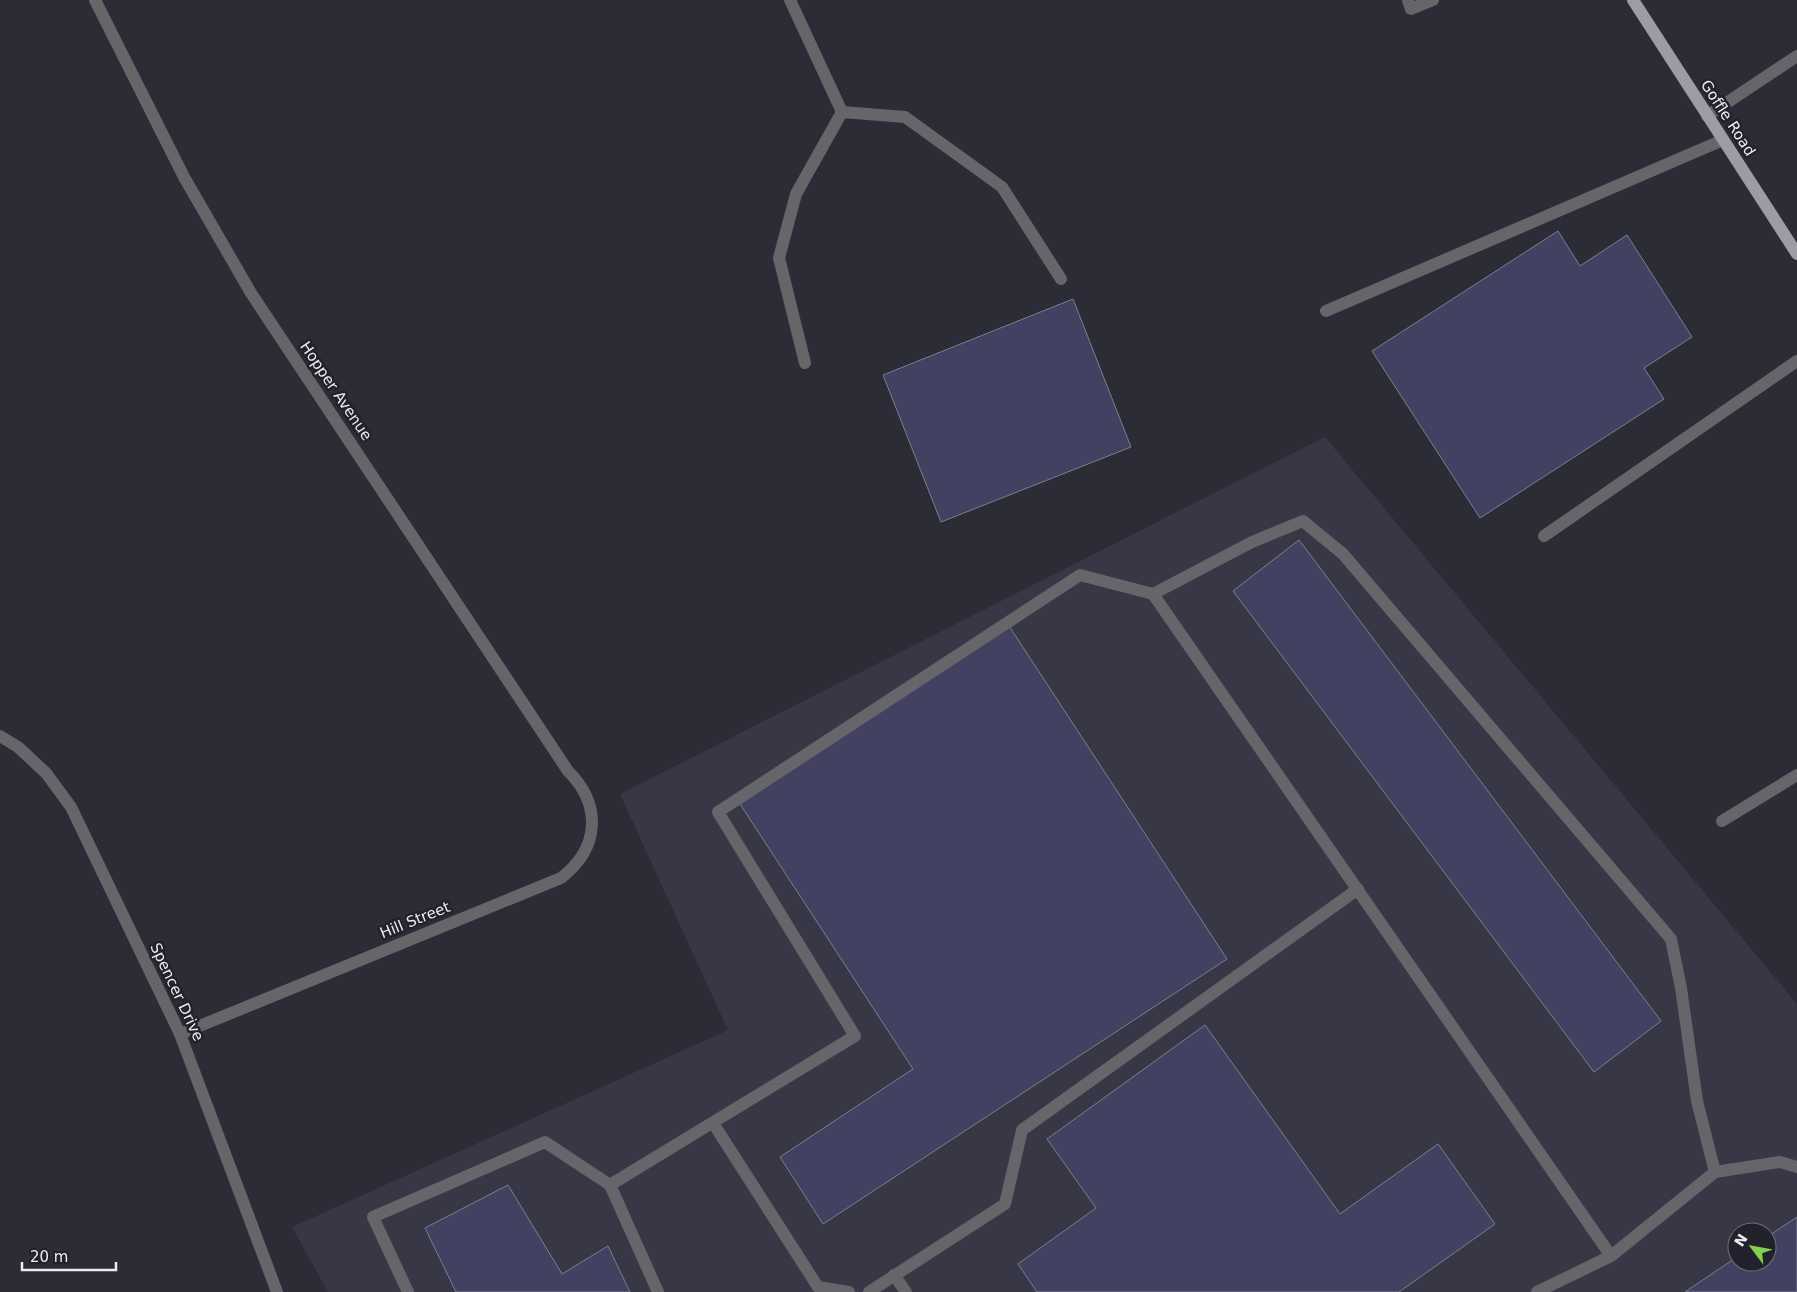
<svg xmlns="http://www.w3.org/2000/svg" width="1797" height="1292" font-family="'DejaVu Sans',sans-serif">
<rect width="100%" height="100%" fill="#2c2c36"/>
<path fill="#373746" fill-rule="evenodd" d="M1325,437L1797,1004V1292H328L292,1227L728,1030L620,794ZM1737,1232H1767V1262H1737Z"/>
<g fill="#424162" stroke="#7f7f8a">
<path d="M1558,231L1580,266L1627,235L1692,337L1644,368L1664,399L1480,518L1372,351Z"/>
<path d="M1073,299L1131,447L941,522L883,375Z"/>
<path d="M1299,540L1661,1021L1594,1072L1233,591Z"/>
<path d="M1009,626L1227,959L823,1224L780,1157L913,1069L740,804Z"/>
<path d="M1205,1025L1340,1214L1438,1144L1495,1224L1399,1292H1037L1018,1264L1096,1208L1047,1139Z"/>
<path d="M508,1185L562,1274L608,1246L630,1292H456L425,1228Z"/>
<path d="M1797,1217V1292H1685L1737,1257V1262H1767V1237Z"/>
</g>
<g fill="none" stroke-linecap="round" stroke-linejoin="round">
<g stroke="#65656a" stroke-width="12">
<path d="M1408,0L1411,9L1433,0"/>
<path d="M1707,116L1797,56"/>
<path d="M1326,311L1723,140"/>
<path d="M1544,536L1797,361"/>
<path d="M1722,821L1797,775"/>
<path d="M713,1123L818,1287L849,1292"/>
<path d="M1715,1172L1780,1162L1797,1167"/>
<path d="M610,1185L658,1292"/>
<path d="M894,1275L906,1292"/>
<path d="M408,1292L373,1217L545,1142L610,1185L855,1036L718,812L1080,575L1153,594"/>
<path d="M869,1292L1005,1204L1022,1130L1358,889"/>
<path d="M1537,1292L1611,1256L1715,1172L1697,1101L1681,988L1671,939L1343,554L1303,521L1252,542L1153,594L1611,1256"/>
</g>
<g stroke="#65656a" stroke-width="12">
<path d="M95,0L184,177L251,293L568,771C602,805 600,848 561,878L180,1034"/>
<path d="M790,0L842,112"/>
<path d="M842,112L905,117L1002,187L1061,279"/>
<path d="M805,363L779,258L796,194L842,112"/>
<path d="M0,736L18,747L46,773L71,807L180,1034L277,1292"/>
</g>
<path stroke="#9c9ca6" stroke-width="12" d="M1633,0L1797,254"/>
</g>
<g text-anchor="middle" stroke-width="5" stroke-linejoin="round" paint-order="stroke">
<g font-size="15" fill="#ebebf1" stroke="#22222c">
<text transform="translate(1728 118) rotate(57)" y="5">Goffle Road</text>
<text transform="translate(336 391) rotate(56)" y="5">Hopper Avenue</text>
<text transform="translate(415 920) rotate(-22)" y="5">Hill Street</text>
<text transform="translate(177 992) rotate(65)" y="5">Spencer Drive</text>
</g>
</g>
<g transform="translate(1752 1247) rotate(302)"><circle r="24" fill="#22222c" stroke="#72727b"/>
<path d="M0-4L9 19L0 12L-9 19Z" fill="#82d04f"/>
<text y="-8" font-size="14" font-weight="bold" text-anchor="middle" fill="#ebebf1">N</text>
</g>
<path d="M22 1262v8h94v-8" fill="none" stroke="#ebebf1" stroke-width="2.5"/>
<text x="30" y="1262" font-size="15" fill="#ebebf1" stroke="#22222c" stroke-width="4" paint-order="stroke">20 m</text>
</svg>
